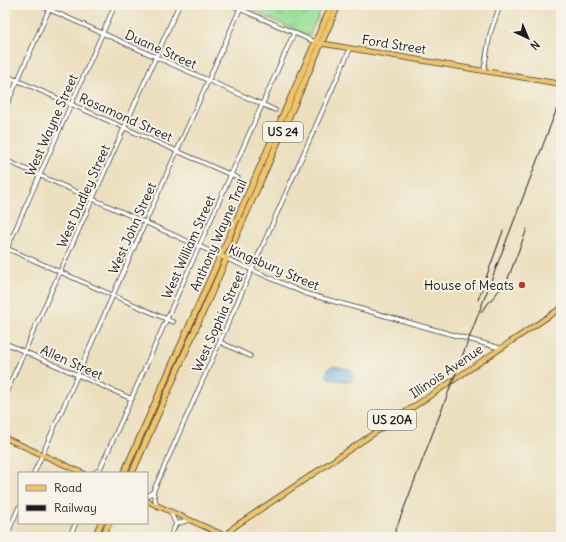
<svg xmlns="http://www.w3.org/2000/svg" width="566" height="542" font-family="Delius,sans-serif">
<defs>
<pattern id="park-tufts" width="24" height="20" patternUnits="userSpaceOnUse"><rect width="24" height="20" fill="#99de97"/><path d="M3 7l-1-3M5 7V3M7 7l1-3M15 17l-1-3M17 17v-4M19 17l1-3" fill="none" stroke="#83be82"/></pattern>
</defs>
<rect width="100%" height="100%" fill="#f7f3e8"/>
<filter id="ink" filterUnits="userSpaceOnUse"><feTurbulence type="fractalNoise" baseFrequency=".025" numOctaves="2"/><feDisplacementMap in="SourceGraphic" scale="8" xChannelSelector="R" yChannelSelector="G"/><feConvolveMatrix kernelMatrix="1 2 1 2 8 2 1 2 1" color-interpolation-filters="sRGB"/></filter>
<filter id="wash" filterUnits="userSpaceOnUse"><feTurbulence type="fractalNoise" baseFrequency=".012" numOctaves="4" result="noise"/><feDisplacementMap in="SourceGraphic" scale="16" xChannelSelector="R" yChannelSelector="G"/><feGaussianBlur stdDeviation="0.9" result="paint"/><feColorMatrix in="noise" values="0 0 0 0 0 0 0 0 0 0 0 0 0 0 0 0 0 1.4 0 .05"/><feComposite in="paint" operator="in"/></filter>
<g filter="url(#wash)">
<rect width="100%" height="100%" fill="#ebdfbe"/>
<path fill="url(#park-tufts)" stroke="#5a7d5a" d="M240,5H323L310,35L304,34Z"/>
<path fill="#73b1e6" stroke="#486681" d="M332,366L350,369L353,372V380L349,382L329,379L327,376L328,369Z"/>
</g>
<g filter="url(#ink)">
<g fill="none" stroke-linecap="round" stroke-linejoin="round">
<defs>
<g id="minor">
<path d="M39,5L275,110"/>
<path d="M231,5L315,42"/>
<path d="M484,70L490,34L500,5"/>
<path d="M5,75L238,178"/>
<path d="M5,109L51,5"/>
<path d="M5,160L304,293L500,348"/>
<path d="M6,248L173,322"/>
<path d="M5,253L115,5"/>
<path d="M220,342L250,356"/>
<path d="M5,343L132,399"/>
<path d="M5,395L179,5"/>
<path d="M34,473L240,9"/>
<path d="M94,473L100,469L294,33"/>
<path d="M153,492L157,506"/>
<path d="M147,496L153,492L350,49"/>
<path d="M176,524L189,520"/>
<path d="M6,537L19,507"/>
<path d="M69,537L76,523"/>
<path d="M170,537L176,524L170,511"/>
</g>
<g id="major">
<path d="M319,43L561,84"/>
<path d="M5,438L83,473"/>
<path d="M147,501L228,537"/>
<path d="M226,536L234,527L561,308"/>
</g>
<g id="highway">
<path d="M124,473L332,5"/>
<path d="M132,473L338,5"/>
<path d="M95,537L101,523"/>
<path d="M102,537L109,523"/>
</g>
</defs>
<use href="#minor" stroke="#3b3934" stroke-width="5"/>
<use href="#major" stroke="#3b3934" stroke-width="6"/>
<use href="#highway" stroke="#3b3934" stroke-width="7"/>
<use href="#minor" stroke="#fff" stroke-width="3.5"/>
<use href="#major" stroke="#f0c469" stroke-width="4.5"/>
<use href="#highway" stroke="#f0c469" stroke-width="5.5"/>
<g stroke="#1c1c1c" stroke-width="1">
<path d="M478,300L503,231"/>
<path d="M481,312L507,281L527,229"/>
<path d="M393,537L561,98"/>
</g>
</g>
</g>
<circle fill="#c8321e" stroke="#f7f3e8" stroke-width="1.5" cx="522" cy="285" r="4"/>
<g text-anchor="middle" stroke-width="4" stroke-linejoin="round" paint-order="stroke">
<g fill="#f7f3e8" stroke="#5e5c59" stroke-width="1">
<rect x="263" y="122" width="40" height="20" rx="3"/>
<rect x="368" y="410" width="48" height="20" rx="3"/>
</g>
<g font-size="12" font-weight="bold" fill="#1c1c1c">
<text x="283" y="136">US 24</text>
<text x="392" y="424">US 20A</text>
</g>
<g font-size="13" fill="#1c1c1c" stroke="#f7f3e8">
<text transform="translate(394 44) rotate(9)" y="5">Ford Street</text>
<text transform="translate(161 49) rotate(24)" y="5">Duane Street</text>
<text transform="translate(126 117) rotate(24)" y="5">Rosamond Street</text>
<text transform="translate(51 125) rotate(-66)" y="5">West Wayne Street</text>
<text transform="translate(83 196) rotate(-66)" y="5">West Dudley Street</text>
<text transform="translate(132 228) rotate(-66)" y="5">West John Street</text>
<text transform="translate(218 235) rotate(-66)" y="5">Anthony Wayne Trail</text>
<text transform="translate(188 247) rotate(-66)" y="5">West William Street</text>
<text transform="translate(274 267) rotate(23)" y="5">Kingsbury Street</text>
<text transform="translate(218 321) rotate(-66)" y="5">West Sophia Street</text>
<text transform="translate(72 362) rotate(24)" y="5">Allen Street</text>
<text transform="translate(446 371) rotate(-34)" y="5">Illinois Avenue</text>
</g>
<g font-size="13" fill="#1c1c1c" stroke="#f7f3e8" text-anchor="end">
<text x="514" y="290">House of Meats</text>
</g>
</g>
<rect width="566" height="542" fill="none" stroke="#f7f3e8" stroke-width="20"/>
<rect x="18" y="472" width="130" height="52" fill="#f7f3e8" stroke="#9f9d96"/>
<rect x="26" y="485" width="20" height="6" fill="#f0c469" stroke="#9f9d96"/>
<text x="54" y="492" font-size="12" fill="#1c1c1c">Road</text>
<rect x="26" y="505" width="20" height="6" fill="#1c1c1c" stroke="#9f9d96"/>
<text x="54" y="512" font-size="12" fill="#1c1c1c">Railway</text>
<g transform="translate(528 38) rotate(136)" stroke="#f7f3e8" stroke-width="3" paint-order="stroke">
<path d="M0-3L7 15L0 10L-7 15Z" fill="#1c1c1c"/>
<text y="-6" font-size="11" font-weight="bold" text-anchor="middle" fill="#1c1c1c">N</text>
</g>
</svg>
